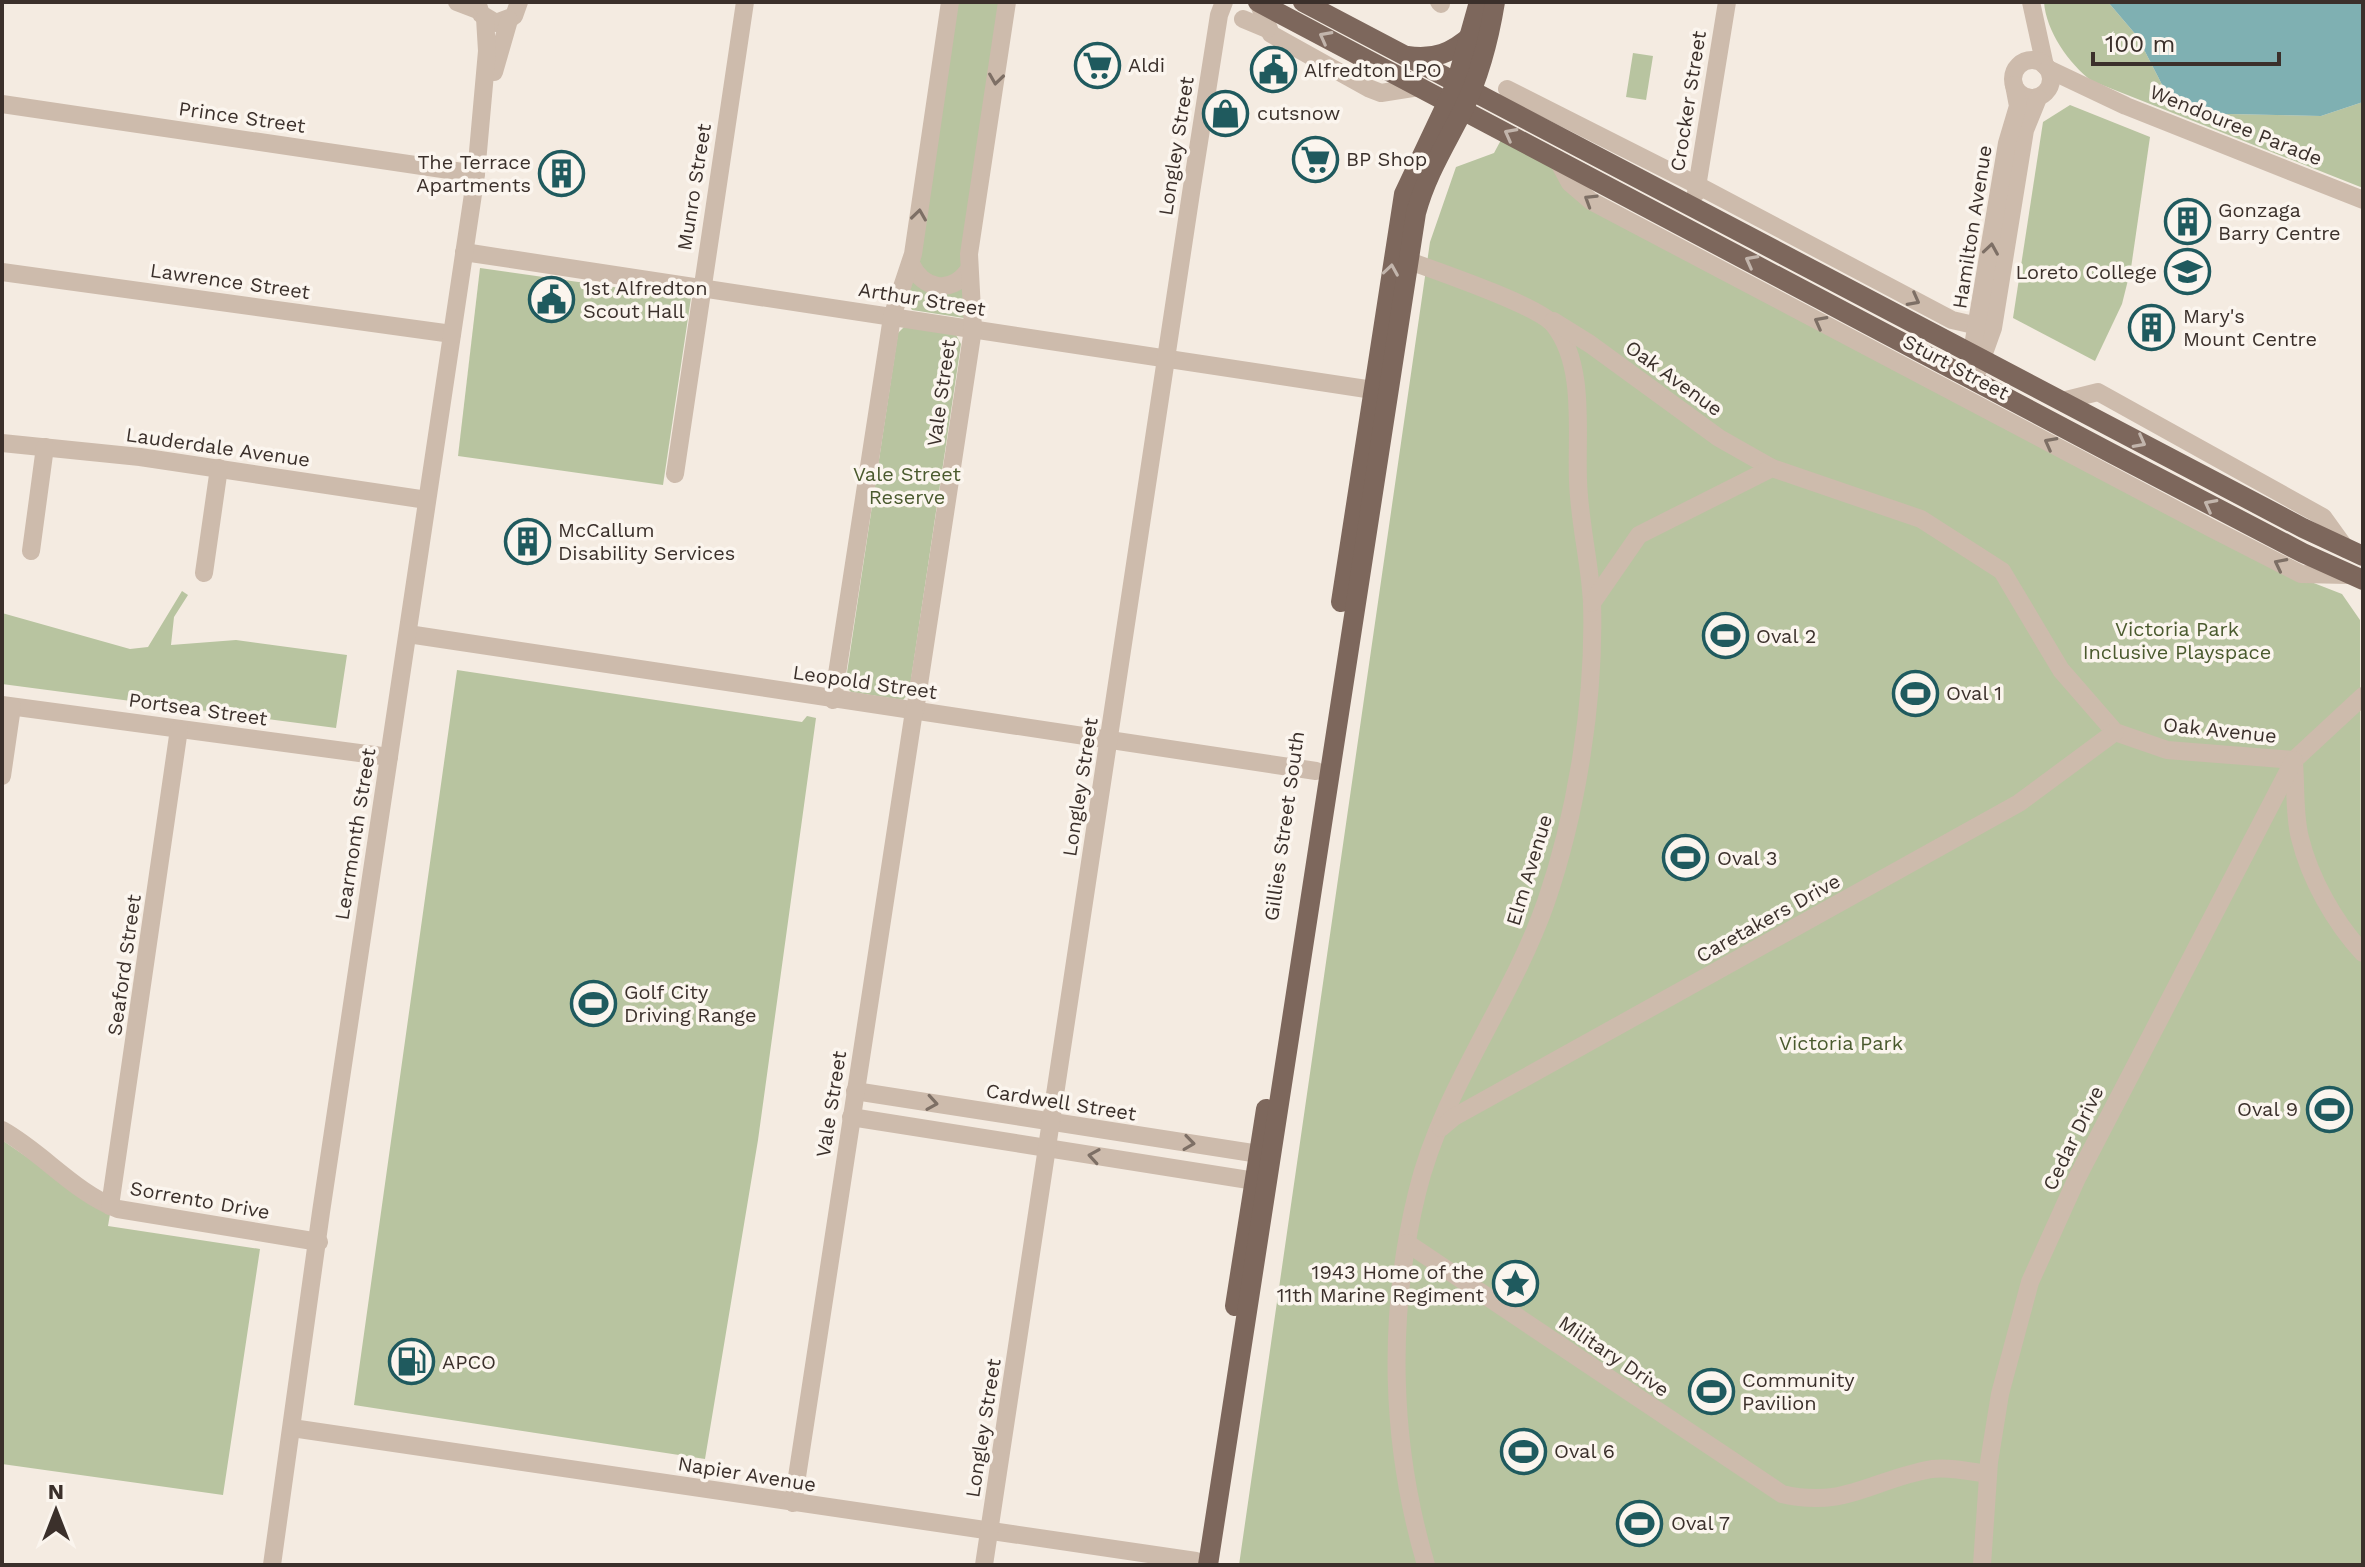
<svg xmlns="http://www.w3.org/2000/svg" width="2365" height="1567" font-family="'Work Sans',sans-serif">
<rect width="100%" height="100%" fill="#f4ebe1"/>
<g fill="#b8c4a0">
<path d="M955,2H1003L963,266L947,280L923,274L917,254Z"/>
<path d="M2044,2H2108L2137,36L2171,102L2209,118L2228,114L2321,116L2363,102V188L2092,81C2069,64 2046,31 2044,2Z"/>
<path d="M1633,53L1653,56L1646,100L1626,97Z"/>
<path d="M2070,105L2150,137L2131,268L2122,304L2095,361L2013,318L2043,122Z"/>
<path d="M1501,140L1555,169L1566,188L2306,580L2342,594L2360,620L2363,1565H1239L1430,242L1456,167L1494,153Z"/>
<path d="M480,268L691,298L663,485L458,456Z"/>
<path d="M913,279L963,287L964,318L912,310L906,299Z"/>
<path d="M905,326L956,335L961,344L909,693L903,700L851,692L845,686L898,333Z"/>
<path d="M182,591L188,595L174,617L171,645L236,640L347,655L336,728L2,684V613L130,649L148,647Z"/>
<path d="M457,670L802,722L807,716L816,718L758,1140L705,1459L354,1405Z"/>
<path d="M2,1140L110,1214L108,1226L260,1249L223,1495L2,1464Z"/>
</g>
<path fill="#7fb0b2" d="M2108,2H2363V102L2321,116L2228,114L2209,118L2171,102L2137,36Z"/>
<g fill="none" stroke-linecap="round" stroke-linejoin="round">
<g stroke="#cdbbac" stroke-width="18">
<path d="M457,2L478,10"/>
<path d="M477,2L481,14L496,23L514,16L519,2"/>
<path d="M1258,2L1271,34L1368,88L1381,93L1419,87"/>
<path d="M1439,2L1441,4"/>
<path d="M2031,2L2045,66"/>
<path d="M1243,19L1267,29"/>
<circle cx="2032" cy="79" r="19"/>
<path d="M2048,69L2126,106L2363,200"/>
<path d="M494,72L509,20"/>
<path d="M1507,89L1697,185L1952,320L1978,326"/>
<path d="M2,104L476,174"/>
<path d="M1557,159L1570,183L1591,201L2211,528L2301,574L2348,575"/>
<path d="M1696,193L1727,2"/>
<path d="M464,252L1373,390"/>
<path d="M1409,261C1437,271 1539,306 1554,325C1586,365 1576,433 1578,480C1579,521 1590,562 1592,603C1595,698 1577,812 1546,902C1511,1002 1442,1089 1417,1193C1387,1316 1390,1443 1426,1565"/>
<path d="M911,264C923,289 950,295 968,271"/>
<path d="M2,272L452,334"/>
<path d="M1553,321L1590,344L1719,438L1772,468"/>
<path d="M1978,370L1993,328L2025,130L2038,98"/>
<path d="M1968,376L2007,143L2018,106L2014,85"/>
<path d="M2062,401L2098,392L2323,517L2346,549"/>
<path d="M2,443L140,457L427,500"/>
<path d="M675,474L745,2"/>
<path d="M31,551L45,447"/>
<path d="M204,573L219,468"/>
<path d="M1592,603L1639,535L1772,468L1921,519L2002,571L2061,670L2115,732L2167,750L2294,760L2363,696"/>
<path d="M408,634L1316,771"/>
<path d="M833,700L892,317L913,254L950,2"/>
<path d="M2,705L389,757"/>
<path d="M915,711L973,329L969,254L1007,2"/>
<path d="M2294,763C2296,787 2294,815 2300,838C2310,879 2335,923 2363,953"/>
<path d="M2,776L12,707"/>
<path d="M855,1091L1259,1154"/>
<path d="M851,1117L1255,1181"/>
<path d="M1441,1128L1454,1117L2019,803L2115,732"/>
<path d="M2,1130C42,1152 75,1193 118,1209L319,1242"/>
<path d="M110,1206L179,729"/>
<path d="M1407,1243L1782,1494C1846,1509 1873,1479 1932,1469C1950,1467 1968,1471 1987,1474"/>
<path d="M292,1428L1196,1561"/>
<path d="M793,1503L914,711"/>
<path d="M272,1565L321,1212L476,174L487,51L485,18"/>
<path d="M984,1565L1191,193L1219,15L1224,2"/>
<path d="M1982,1565L1989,1462L2000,1394L2030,1282L2077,1178L2294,760"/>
</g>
<g stroke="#7d675c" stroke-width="20">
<path d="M1258,2L2111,453L2303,553L2363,580"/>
<path d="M1303,2L2303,528L2363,556"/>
<path d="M1407,56C1434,60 1452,53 1472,35"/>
<path d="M1341,602L1404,194L1456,84L1479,2"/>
<path d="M1235,1306L1266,1109"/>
<path d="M1208,1565L1416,213C1426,175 1446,144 1463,110C1479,77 1489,39 1495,2"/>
</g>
</g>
<defs><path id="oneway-chevron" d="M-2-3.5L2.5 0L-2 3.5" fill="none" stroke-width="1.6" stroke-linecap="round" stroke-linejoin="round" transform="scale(2)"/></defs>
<g stroke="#c2b5ac">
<use href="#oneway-chevron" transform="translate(1325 37) rotate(-152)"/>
<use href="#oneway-chevron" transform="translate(1510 134) rotate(-152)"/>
<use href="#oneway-chevron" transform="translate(1751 261) rotate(-152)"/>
<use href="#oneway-chevron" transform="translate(1391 270) rotate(-81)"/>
<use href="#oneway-chevron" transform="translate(2140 442) rotate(28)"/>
<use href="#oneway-chevron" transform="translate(2210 505) rotate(-152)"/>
</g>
<g stroke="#7d6f65">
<use href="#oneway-chevron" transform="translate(996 79) rotate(98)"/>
<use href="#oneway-chevron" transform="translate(1590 200) rotate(-148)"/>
<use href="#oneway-chevron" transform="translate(919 215) rotate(-82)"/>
<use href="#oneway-chevron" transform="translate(1991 249) rotate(-81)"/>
<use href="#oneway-chevron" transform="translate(1914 300) rotate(28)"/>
<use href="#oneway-chevron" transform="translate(1820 322) rotate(-152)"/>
<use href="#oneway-chevron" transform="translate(2050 443) rotate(-152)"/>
<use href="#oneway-chevron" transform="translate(2280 564) rotate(-153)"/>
<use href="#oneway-chevron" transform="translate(932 1103) rotate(9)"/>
<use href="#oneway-chevron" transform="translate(1189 1143) rotate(8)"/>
<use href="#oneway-chevron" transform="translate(1094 1156) rotate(-171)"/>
</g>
<defs>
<symbol id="supermarket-ring" viewBox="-11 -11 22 22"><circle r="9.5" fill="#fbf5ee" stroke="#1f5a5e" stroke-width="1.5"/><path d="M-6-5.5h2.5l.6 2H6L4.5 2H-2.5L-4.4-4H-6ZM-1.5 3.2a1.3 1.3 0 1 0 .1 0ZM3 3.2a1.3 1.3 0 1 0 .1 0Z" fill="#1f5a5e"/></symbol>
<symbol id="civic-ring" viewBox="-11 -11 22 22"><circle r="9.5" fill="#fbf5ee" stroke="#1f5a5e" stroke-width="1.5"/><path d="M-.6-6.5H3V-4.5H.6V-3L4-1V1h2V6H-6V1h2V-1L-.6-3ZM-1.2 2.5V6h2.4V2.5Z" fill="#1f5a5e"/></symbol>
<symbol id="shop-ring" viewBox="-11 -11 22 22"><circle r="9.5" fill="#fbf5ee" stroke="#1f5a5e" stroke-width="1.5"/><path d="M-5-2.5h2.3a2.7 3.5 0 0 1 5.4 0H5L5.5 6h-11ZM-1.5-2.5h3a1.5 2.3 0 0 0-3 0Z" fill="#1f5a5e"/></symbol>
<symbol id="building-ring" viewBox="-11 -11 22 22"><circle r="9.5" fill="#fbf5ee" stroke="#1f5a5e" stroke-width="1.5"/><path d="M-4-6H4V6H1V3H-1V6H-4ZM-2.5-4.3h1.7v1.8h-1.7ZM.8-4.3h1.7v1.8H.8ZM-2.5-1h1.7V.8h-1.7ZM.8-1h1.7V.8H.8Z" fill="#1f5a5e"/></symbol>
<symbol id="school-ring" viewBox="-11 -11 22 22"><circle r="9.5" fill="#fbf5ee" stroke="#1f5a5e" stroke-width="1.5"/><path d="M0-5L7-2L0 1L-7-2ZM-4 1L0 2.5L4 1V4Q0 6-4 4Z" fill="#1f5a5e"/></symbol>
<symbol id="stadium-ring" viewBox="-11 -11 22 22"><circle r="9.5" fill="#fbf5ee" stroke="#1f5a5e" stroke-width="1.5"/><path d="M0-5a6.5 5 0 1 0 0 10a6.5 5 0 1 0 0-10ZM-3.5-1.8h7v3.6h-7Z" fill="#1f5a5e"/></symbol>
<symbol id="sight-ring" viewBox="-11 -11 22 22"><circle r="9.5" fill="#fbf5ee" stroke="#1f5a5e" stroke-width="1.5"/><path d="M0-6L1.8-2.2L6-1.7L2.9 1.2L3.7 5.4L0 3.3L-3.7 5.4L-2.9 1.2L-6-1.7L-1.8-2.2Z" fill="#1f5a5e"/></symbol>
<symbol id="fuel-ring" viewBox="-11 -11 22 22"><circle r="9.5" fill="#fbf5ee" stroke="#1f5a5e" stroke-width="1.5"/><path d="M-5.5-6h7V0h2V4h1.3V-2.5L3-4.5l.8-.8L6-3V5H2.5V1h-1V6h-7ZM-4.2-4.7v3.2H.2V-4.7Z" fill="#1f5a5e"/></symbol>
</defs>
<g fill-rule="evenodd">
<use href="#supermarket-ring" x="1072" y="40" width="51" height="51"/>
<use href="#civic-ring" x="1248" y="44" width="51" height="51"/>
<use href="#shop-ring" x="1200" y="88" width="51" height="51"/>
<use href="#supermarket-ring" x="1290" y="134" width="51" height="51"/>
<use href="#building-ring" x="536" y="148" width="51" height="51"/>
<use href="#building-ring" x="2162" y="196" width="51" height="51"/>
<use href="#school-ring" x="2162" y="246" width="51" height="51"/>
<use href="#civic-ring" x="526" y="274" width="51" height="51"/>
<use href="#building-ring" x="2126" y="302" width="51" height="51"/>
<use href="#building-ring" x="502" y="516" width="51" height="51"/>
<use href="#stadium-ring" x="1700" y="610" width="51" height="51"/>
<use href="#stadium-ring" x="1890" y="668" width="51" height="51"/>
<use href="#stadium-ring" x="1660" y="832" width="51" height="51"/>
<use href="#stadium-ring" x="568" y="978" width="51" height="51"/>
<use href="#stadium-ring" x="2304" y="1084" width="51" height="51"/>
<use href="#sight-ring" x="1490" y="1258" width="51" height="51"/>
<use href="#fuel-ring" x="386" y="1336" width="51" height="51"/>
<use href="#stadium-ring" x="1686" y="1366" width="51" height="51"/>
<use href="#stadium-ring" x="1498" y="1426" width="51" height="51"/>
<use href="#stadium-ring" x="1614" y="1498" width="51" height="51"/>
</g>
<g text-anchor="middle" stroke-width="7" stroke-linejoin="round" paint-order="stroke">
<g font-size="20" fill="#3b302b" stroke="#fbf5ee" text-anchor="start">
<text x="1128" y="72">Aldi</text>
<text x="1304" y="77">Alfredton LPO</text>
<text x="1257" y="120">cutsnow</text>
<text x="1346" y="166">BP Shop</text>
<text x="531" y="169" text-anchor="end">The Terrace<tspan x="531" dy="23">Apartments</tspan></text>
<text x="2218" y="217">Gonzaga<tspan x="2218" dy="23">Barry Centre</tspan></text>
<text x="2157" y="279" text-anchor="end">Loreto College</text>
<text x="583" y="295">1st Alfredton<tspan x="583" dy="23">Scout Hall</tspan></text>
<text x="2183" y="323">Mary's<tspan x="2183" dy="23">Mount Centre</tspan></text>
<text x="558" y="537">McCallum<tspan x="558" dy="23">Disability Services</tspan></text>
<text x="1756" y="643">Oval 2</text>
<text x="1946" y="700">Oval 1</text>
<text x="1717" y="865">Oval 3</text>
<text x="624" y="999">Golf City<tspan x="624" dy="23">Driving Range</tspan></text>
<text x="2298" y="1116" text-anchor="end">Oval 9</text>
<text x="1484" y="1279" text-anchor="end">1943 Home of the<tspan x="1484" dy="23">11th Marine Regiment</tspan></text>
<text x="442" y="1369">APCO</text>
<text x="1742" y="1387">Community<tspan x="1742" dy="23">Pavilion</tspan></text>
<text x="1554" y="1458">Oval 6</text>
<text x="1671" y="1530">Oval 7</text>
</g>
<g font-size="20" fill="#3b302b" stroke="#fbf5ee">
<text transform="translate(1688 101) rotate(-81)" y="7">Crocker Street</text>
<text transform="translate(242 117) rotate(8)" y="7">Prince Street</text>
<text transform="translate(2236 125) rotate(22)" y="7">Wendouree Parade</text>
<text transform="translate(1176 146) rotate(-81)" y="7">Longley Street</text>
<text transform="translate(694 187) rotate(-81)" y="7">Munro Street</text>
<text transform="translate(1972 227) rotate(-81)" y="7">Hamilton Avenue</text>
<text transform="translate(230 281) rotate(8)" y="7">Lawrence Street</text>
<text transform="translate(922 299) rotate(9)" y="7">Arthur Street</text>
<text transform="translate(1956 367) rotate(28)" y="7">Sturt Street</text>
<text transform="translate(1674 378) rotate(36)" y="7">Oak Avenue</text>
<text transform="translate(941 393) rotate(-82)" y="7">Vale Street</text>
<text transform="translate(218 447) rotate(8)" y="7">Lauderdale Avenue</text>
<text transform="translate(865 682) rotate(8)" y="7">Leopold Street</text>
<text transform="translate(198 709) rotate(8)" y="7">Portsea Street</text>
<text transform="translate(2220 730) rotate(6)" y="7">Oak Avenue</text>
<text transform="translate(1080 787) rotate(-81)" y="7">Longley Street</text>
<text transform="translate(1284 826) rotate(-82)" y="7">Gillies Street South</text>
<text transform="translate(355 834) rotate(-81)" y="7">Learmonth Street</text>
<text transform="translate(1529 870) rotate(-73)" y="7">Elm Avenue</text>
<text transform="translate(1768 918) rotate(-29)" y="7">Caretakers Drive</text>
<text transform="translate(124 965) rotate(-82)" y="7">Seaford Street</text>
<text transform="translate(1061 1102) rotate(9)" y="7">Cardwell Street</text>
<text transform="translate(831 1104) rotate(-81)" y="7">Vale Street</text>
<text transform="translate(2073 1138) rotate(-64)" y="7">Cedar Drive</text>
<text transform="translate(200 1200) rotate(10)" y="7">Sorrento Drive</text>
<text transform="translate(1614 1356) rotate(34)" y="7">Military Drive</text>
<text transform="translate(983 1428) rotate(-81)" y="7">Longley Street</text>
<text transform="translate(747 1474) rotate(9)" y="7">Napier Avenue</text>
</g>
<g font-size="20" fill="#4a5a2e" stroke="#fbf5ee">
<text x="907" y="481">Vale Street<tspan x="907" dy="23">Reserve</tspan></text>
<text x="2177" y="636">Victoria Park<tspan x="2177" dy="23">Inclusive Playspace</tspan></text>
<text x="1841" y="1050">Victoria Park</text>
</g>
</g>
<rect width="2365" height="1567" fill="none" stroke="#3b302b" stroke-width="8"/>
<g transform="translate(56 1511)" stroke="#fbf5ee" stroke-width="6" paint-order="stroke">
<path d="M0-6L14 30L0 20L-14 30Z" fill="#3b302b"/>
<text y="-12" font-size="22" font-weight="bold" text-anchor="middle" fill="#3b302b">N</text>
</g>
<path d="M2093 52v12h186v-12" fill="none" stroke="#3b302b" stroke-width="4"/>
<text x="2105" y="52" font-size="24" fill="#3b302b" stroke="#fbf5ee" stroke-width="6" paint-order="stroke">100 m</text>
</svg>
